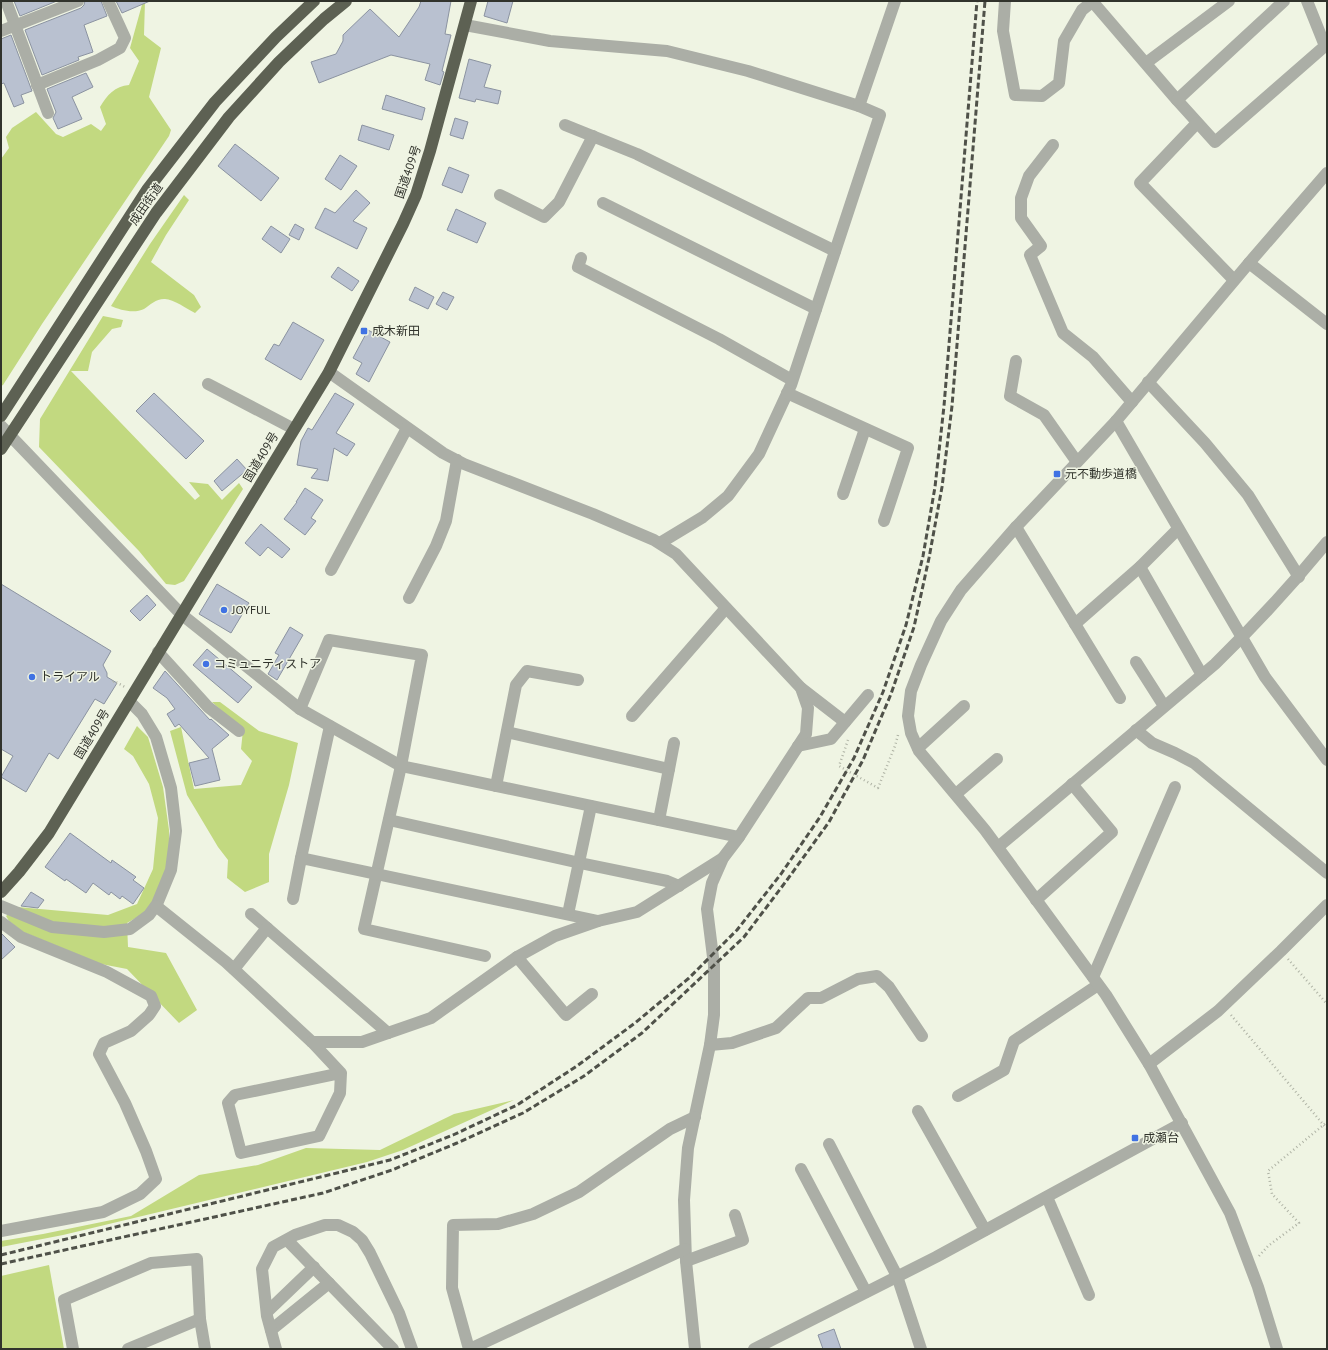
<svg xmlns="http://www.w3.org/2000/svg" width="1328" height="1350" font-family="'PT Sans','Noto Sans JP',sans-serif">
<rect width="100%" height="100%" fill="#eff4e3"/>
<g fill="#c2d980">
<path d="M143,1H145L144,35L161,48L149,97L171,130L169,136L42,324L3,385L1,386V159L9,148L6,137L12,128L36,112L56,134L63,137L91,124L101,131L106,124L100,107C107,95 115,86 129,85L139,61L130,48Z"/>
<path d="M184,195L189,200L166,235L151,262L194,295L201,307L195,313C187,309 172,298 164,299C156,299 150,305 144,309C134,314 120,310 111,306L150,244Z"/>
<path d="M103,316L123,320L121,327L112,329L92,352L88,371H71L195,500L200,496L189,482L208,484L222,500L239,483L243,489L184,581L175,585L166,584L139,551L39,447L40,419Z"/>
<path d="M212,702H220L259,731L298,743L289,785L269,854V882L245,892L227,878L228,860L218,847L187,795L170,731L181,727L194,789L241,785L252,761L241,749L243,730Z"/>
<path d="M137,726L148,737L163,787L169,830V855L165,874L148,911L127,923L128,947L166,953L197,1010L179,1023L127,969L101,964L23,932L9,921L6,916L17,907L108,915L137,904L153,869L158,818L149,784L133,756L124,749Z"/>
<path d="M514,1100L403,1150L367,1162L63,1235L1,1247V1241L43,1234L131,1216L199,1175L258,1165L306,1148L380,1150L454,1114Z"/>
<path d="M49,1265L64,1349H1V1276Z"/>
</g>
<g fill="#b9c1d0" stroke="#8b93a1">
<path d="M14,1H57L20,16Z"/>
<path d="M85,1H101L107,16L84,25L93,52L78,57L79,60L42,75L25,30L81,8L84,5Z"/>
<path d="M116,1H150L122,13Z"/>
<path d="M421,1H451L445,34L451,35L442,71L444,72L440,85L425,80L430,64L391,55L319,83L311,62L336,54L343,41V35L370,9L399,37L419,7Z"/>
<path d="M488,1H513L507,23L484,16Z"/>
<path d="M11,35L32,91L21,95L24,103L14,107L4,83L1,84V39Z"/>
<path d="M469,59L491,65L484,87L501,91L498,104L476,99L475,102L459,98Z"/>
<path d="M86,73L93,87L72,97L82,119L58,129L53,118L56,112L47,89Z"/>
<path d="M386,95L425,108L422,120L382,109Z"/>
<path d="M455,118L468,122L463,139L450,135Z"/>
<path d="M362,125L394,135L389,150L358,140Z"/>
<path d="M235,144L279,178L261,201L218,166Z"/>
<path d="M340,155L357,166L341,190L325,179Z"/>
<path d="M449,167L469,175L462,193L442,185Z"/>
<path d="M356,190L370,203L353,221L367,228L357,249L315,228L325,208L335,213Z"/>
<path d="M456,209L486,223L477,243L447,230Z"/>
<path d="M295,224L304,229L299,240L289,235Z"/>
<path d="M271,226L290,239L281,253L262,239Z"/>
<path d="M338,267L359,281L352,291L331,277Z"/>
<path d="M415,287L434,297L428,309L409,300Z"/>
<path d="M443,292L454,297L447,310L436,304Z"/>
<path d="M293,322L324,340L301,380L265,359L274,344L279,346Z"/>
<path d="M368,330L390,342L369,382L356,374L362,363L353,358Z"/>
<path d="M154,393L204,441L186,459L136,411Z"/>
<path d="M335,393L354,404L336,433L355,444L347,456L334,448L328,481L311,478L318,469L297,465L301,441L308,428L312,430Z"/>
<path d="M237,459L247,470L222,491L214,481Z"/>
<path d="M305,488L323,500L311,518L316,521L305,535L284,519L297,502H296Z"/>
<path d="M261,524L290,549L282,558L268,547L260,556L245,543Z"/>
<path d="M1,584L111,651L103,665L107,673V677L117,683L104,704L95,699L58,759L49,753L26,792L1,777L13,756L1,749Z"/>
<path d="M217,584L249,603L231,633L199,614Z"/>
<path d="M147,595L156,605L140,621L130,611Z"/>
<path d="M290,627L303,635L277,680L268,674L279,655L275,653Z"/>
<path d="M207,649L252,687L238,703L193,665Z"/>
<path d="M165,671L210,720L211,719L229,735L212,749L220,780L195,786L189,763L209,758L179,724L175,727L167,714L175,709L167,698L153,688Z"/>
<path d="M70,833L111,863L112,860L136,877L133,880L144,888L133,904L122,896L120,899L111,892L109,895L93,883L86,893L66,879L65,881L45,867Z"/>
<path d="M31,892L44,900L38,908L21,906Z"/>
<path d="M1,933L15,947L1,960Z"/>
<path d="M834,1329L841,1349H823L818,1335Z"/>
</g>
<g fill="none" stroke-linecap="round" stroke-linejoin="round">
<g stroke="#afb3a5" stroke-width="2.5" stroke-dasharray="1 3" stroke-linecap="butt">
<path d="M113,682L114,681L125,687"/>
<path d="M848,740L839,766L878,788L895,746L898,735"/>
<path d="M1288,959L1327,1004"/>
<path d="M1231,1015L1327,1129"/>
<path d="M1259,1256L1268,1246L1299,1223L1272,1194L1268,1171L1327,1122"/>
</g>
<g stroke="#abaea6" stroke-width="12">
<path d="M6,1L48,113"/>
<path d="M1005,1L1003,31L1015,95L1042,96L1059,83L1064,41L1082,10L1093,1"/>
<path d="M1092,1L1177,100L1215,142L1325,46L1307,1"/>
<path d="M465,25L550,41L667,51L748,71L859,106L880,115L791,385L759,454L728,496L703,517L660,543"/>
<path d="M1,31L78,1"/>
<path d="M1146,63L1229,1"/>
<path d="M37,85L98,60L120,48L125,38L108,1"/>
<path d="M1177,100L1284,1"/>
<path d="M859,106L895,1"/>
<path d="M1197,123L1140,183L1234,280"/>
<path d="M565,125L637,154L835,251"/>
<path d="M1053,145L1029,176L1021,198V218L1041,246L1030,255L1063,333L1093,357L1132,402"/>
<path d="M500,195L544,217L559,202L593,136"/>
<path d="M603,203L816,309"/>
<path d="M581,258L578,267L719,339L792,380"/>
<path d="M1249,263L1327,324"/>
<path d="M1016,361L1010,396L1044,415L1077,462"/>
<path d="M329,372L443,453L464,464L593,514L654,540L676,554L801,688L808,708L806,734L739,837L723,858L712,883L707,909L714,965V1015L710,1045L688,1148L684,1200L686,1261L695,1349"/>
<path d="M1148,382L1205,443L1248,495L1299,577"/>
<path d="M208,384L294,429"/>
<path d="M787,393L908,448L884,521"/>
<path d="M1116,421L1265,677L1327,760"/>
<path d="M1,426L181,614L300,709L401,766L739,837"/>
<path d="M843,494L865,429"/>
<path d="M1016,527L1120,698"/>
<path d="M1140,567L1202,675"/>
<path d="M331,570L407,428"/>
<path d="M409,598L436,546L446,521L457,460"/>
<path d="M1075,624L1140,567L1178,529"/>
<path d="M158,652L208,707L239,731"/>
<path d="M1136,662L1164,706"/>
<path d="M801,688L845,722"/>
<path d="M300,709L329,640L422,655L401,766L364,929L485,956"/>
<path d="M632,716L726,608"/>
<path d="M1136,730L1152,743L1175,753L1194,763L1327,873"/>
<path d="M507,732L669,769L659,820"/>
<path d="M798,746L831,739L868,695"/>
<path d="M918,748L964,706"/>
<path d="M669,769L674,743"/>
<path d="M496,786L516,685L527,671L578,680"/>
<path d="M956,794L997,759"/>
<path d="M389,820L580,863L667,881L679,886"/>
<path d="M998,847L1215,664C1255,625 1292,585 1327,542"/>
<path d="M301,858L330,726"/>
<path d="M293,899L301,858L598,921L637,912L723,858"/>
<path d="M1036,900L1112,832L1072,784"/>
<path d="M1,906L52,927L104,932L130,929L149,915L157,904L171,870L176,831L171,788L156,737L142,714L129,701"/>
<path d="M156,906L226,962L312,1042L341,1073L340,1093L319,1136L241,1153L228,1103L235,1095L341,1073"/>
<path d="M251,914L388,1033"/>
<path d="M568,914L591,806"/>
<path d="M1,922L21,937L107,972L151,996L155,1006L149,1015L131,1031L104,1043L99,1054L125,1103L146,1151L156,1179L140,1194L103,1212L1,1231"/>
<path d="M517,957L566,1015L592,994"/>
<path d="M234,969L267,928"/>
<path d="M1093,977L1175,787"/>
<path d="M312,1042H362L431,1018L517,957L555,936L598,921"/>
<path d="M710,1045L732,1043L776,1028L808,998H821L858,979L877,976L889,987L922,1036"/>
<path d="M1149,1064L1218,1011L1281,951L1327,905"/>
<path d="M958,1096L1004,1070L1014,1041L1098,985"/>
<path d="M918,1111L985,1230"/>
<path d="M829,1144L897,1276L921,1349"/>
<path d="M801,1169L866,1292"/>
<path d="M1047,1197L1089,1295"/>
<path d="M287,1240L393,1349"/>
<path d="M686,1261L743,1240L735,1215"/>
<path d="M267,1312L314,1267"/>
<path d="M271,1330L329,1283"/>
<path d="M73,1349L64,1300L151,1263L197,1259L200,1319L205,1349"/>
<path d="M128,1349L200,1319"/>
<path d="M276,1349L267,1316L262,1269L273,1247L295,1235L325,1225H338L353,1232L362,1240L370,1253L399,1313L412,1349"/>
<path d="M469,1349L452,1288L453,1225L498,1224L533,1214L579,1192L670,1129L695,1117"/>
<path d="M470,1349L685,1249"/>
<path d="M754,1349L936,1257L1182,1123"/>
<path d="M1277,1349L1258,1287L1230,1213L1149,1064L1106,995L985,830L919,751L911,733L908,716L911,691L921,665L941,621L961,590L1016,527L1116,421L1249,263L1327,173"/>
</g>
<g stroke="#5d6153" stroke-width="12">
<path d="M1,416L147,190L215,102L276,37L314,1"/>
<path d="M1,449L156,213L229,117L279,62L324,19L346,1"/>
<path d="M1,892L19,872L49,833L329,372L403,224L416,195L430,151L471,1"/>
</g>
<g stroke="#4f5149" stroke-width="3" stroke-dasharray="6 3" stroke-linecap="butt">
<path d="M1,1255L390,1160L453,1135L517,1105L577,1066L635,1023L689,978L737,930L781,874L820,817L854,758L883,692L906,625L923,556L935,487L944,406L977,1"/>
<path d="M1,1264L323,1193L392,1170L457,1143L523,1113L584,1076L642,1033L744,937L787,880L829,822L863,760L891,694L914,627L929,558L942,487L952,406L985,1"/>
</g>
</g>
<g fill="#4072e3" stroke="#eff4e3" stroke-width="1.5">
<rect x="360" y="327" width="8" height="8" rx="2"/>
<rect x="1053" y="470" width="8" height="8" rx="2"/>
<circle cx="224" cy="610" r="4"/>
<circle cx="206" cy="664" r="4"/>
<circle cx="32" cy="677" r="4"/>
<rect x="1131" y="1134" width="8" height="8" rx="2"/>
</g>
<g text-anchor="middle" stroke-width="3" stroke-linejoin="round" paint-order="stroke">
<g font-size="12" fill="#31332c" stroke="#eff4e3">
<text transform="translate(408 172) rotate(-71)" y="4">国道409号</text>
<text transform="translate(146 204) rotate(-55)" y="4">成田街道</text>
<text transform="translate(261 457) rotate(-59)" y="4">国道409号</text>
<text transform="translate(92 734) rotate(-59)" y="4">国道409号</text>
</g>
<g font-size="12" fill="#31332c" stroke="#eff4e3" text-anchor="start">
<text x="372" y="335">成木新田</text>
<text x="1065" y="478">元不動歩道橋</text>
<text x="232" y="614">JOYFUL</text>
<text x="214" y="668">コミュニティストア</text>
<text x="40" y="681">トライアル</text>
<text x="1143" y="1142">成瀬台</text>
</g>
</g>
<rect width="1328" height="1350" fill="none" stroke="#31332c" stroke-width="4"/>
</svg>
